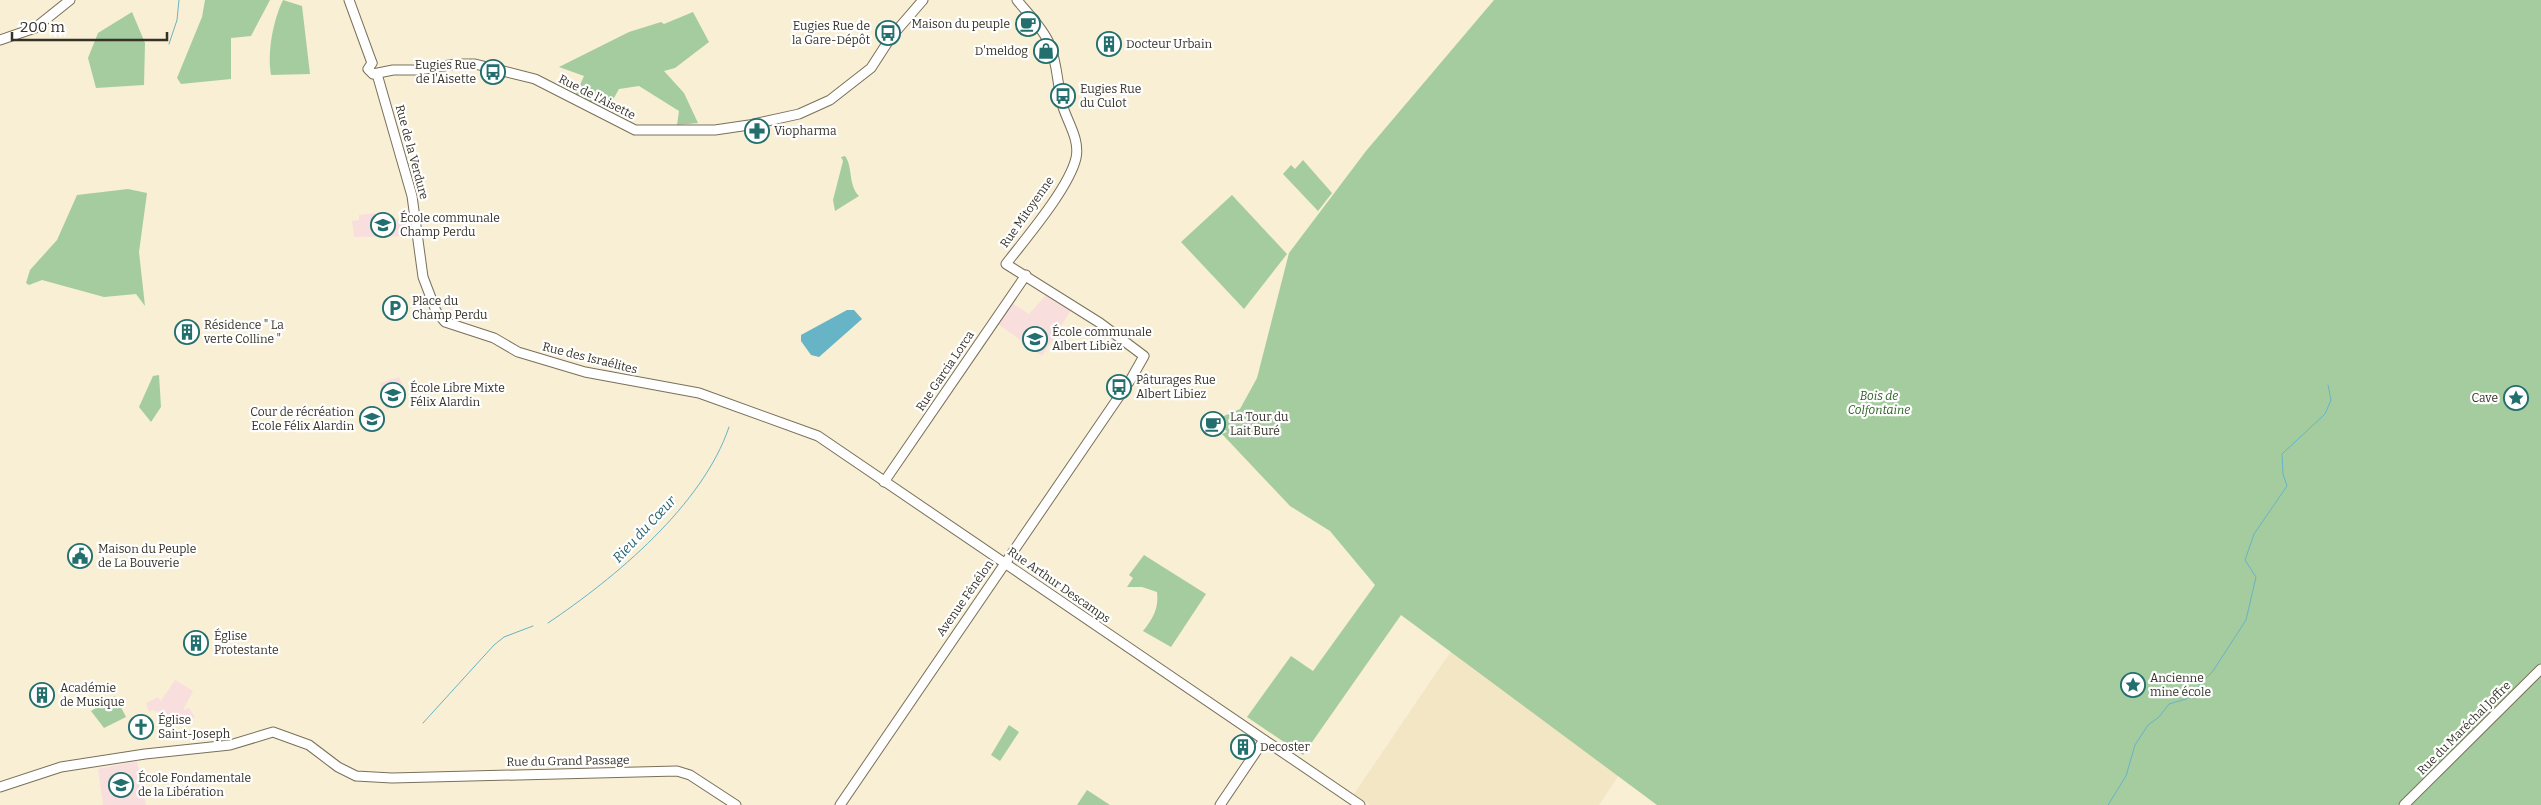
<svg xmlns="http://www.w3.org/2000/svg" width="2541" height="805" font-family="Bitter,serif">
<rect width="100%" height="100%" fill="#f8efd5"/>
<path fill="#f3e6c5" d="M1451,651L1619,775L1599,805H1370L1354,794Z"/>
<g fill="#f9dede">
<path d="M387,212V219H412L414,236L354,237L352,221L359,220V215Z"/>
<path d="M1047,294L1071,310L1042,356L994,321L1012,303L1029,314Z"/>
<path d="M399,377L406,391L387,410L380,383Z"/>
<path d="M175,680L193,691L183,710L189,708L195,717L184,723L180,716L170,721L177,737L173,738L163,714L153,710L149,712L146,703L158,697L161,701Z"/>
<path d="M137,761L146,805H103L98,769Z"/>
</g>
<g fill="#a5cc9e">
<path d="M205,0H270L251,36L231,38V79L181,84L177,78L202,17Z"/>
<path d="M283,0L302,6L310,74L271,75C267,52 273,21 283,0Z"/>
<path d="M1494,0H2541V805H1657L1401,615L1303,755L1247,717L1291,656L1313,671L1375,585L1330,531L1290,506L1222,434L1227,432L1217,419L1240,409L1257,378L1289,253L1366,151Z"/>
<path d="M132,12L145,43L144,85L96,88L88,58L98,33Z"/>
<path d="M693,12L709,42L675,68L664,71L684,93L698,123L677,125L679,111L639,86L619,89L606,112L575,96L584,76L559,67L629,32L661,22L664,24Z"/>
<path d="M845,156C853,166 848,185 859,196L835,211L833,200L843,161L841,157Z"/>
<path d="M1303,160L1332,193L1318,211L1283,174L1291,165L1295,169Z"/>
<path d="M128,189L147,193L139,252L145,306L136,294L104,297L42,280L29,285L26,283L30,270L57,240L77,195Z"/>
<path d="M1232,195L1287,254L1244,309L1181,242Z"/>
<path d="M159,375L161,407L151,422L139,407L153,376Z"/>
<path d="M1144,555L1206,594L1171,647L1143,631C1153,619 1159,608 1157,592L1142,587H1127L1133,578L1129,575Z"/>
<path d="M115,696L126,717L104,728L91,711Z"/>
<path d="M1009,725L1019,732L1000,761L991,755Z"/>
<path d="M1087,790L1110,805H1077Z"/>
</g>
<path fill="#67b4c7" d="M847,310H854L862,319L819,357L811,355L801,341V335Z"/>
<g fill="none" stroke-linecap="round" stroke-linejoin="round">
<g stroke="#67b4c7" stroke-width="1">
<path d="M169,44L177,20L179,0"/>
<path d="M548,623C615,578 703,505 729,427"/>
<path d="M423,723L494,645L504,637L533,626"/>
<path d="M2108,805L2126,776L2135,745L2148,725L2159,717L2169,704L2186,699L2213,671L2246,620L2256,577L2245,560L2254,534L2287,486L2283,474L2282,454L2325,414L2331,400L2328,385"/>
</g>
<defs>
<g id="secondary">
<path d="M349,0L372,63"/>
<path d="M0,40L35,28L70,0"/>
<path d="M372,63L368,69L373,74L393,70H418L456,64H475L535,79L635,130H715L749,125L799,114L830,100L871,68L891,37L923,0"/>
<path d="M377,74L412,196L423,277L436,311L445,322L494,338L518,352L585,372L699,393L818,436L1360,805"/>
<path d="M884,482L1026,275"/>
<path d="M0,787L61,767L145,754L230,745L273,732L309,745L338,767L356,776L392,778L677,771L690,775L736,805"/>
<path d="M840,805L1131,379L1144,356L1100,323L1006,264C1026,238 1069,188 1076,158C1080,140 1068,123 1063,107C1057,86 1058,63 1049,43C1042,27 1028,14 1017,0"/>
<path d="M1220,805L1264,740"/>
<path d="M2404,805L2541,669"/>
</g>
</defs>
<use href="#secondary" stroke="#79705a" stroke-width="11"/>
<use href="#secondary" stroke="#fff" stroke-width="9"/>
</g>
<defs>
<symbol id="cafe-ring" viewBox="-11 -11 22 22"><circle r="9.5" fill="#fff" stroke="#236f6e" stroke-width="1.5"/><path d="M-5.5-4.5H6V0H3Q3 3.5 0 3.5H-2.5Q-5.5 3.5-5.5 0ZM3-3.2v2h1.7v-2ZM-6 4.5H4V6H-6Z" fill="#236f6e"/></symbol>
<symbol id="bus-ring" viewBox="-11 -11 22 22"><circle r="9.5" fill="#fff" stroke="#236f6e" stroke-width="1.5"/><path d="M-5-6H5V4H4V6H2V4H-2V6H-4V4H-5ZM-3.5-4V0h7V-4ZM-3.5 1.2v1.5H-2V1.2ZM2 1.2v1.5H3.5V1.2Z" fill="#236f6e"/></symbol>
<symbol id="building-ring" viewBox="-11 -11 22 22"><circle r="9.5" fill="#fff" stroke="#236f6e" stroke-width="1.5"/><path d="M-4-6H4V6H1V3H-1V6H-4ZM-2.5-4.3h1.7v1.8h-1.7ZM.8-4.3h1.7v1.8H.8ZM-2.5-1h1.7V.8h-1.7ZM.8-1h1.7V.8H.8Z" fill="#236f6e"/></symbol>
<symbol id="shop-ring" viewBox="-11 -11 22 22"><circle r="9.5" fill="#fff" stroke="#236f6e" stroke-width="1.5"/><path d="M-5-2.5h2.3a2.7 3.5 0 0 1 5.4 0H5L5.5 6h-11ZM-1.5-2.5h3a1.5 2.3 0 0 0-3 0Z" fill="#236f6e"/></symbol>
<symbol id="pharmacy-ring" viewBox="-11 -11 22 22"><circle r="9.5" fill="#fff" stroke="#236f6e" stroke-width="1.5"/><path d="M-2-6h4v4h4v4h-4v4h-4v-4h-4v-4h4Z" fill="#236f6e"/></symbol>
<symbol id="school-ring" viewBox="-11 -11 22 22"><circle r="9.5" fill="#fff" stroke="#236f6e" stroke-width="1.5"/><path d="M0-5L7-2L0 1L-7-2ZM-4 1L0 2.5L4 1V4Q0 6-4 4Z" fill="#236f6e"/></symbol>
<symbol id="parking-ring" viewBox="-11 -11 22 22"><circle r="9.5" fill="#fff" stroke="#236f6e" stroke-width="1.5"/><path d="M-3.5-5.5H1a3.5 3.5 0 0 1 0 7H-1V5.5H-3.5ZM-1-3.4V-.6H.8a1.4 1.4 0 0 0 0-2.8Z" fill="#236f6e"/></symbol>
<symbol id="sight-ring" viewBox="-11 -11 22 22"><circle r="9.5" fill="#fff" stroke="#236f6e" stroke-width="1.5"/><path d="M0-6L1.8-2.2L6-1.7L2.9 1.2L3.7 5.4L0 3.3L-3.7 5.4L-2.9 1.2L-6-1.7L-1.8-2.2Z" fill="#236f6e"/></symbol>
<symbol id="civic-ring" viewBox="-11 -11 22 22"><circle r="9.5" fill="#fff" stroke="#236f6e" stroke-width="1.5"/><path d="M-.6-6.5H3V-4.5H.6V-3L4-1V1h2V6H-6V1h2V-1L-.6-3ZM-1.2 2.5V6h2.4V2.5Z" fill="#236f6e"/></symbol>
<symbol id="church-ring" viewBox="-11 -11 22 22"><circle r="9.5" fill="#fff" stroke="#236f6e" stroke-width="1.5"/><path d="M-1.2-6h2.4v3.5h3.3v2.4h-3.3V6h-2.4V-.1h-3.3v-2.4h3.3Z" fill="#236f6e"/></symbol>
</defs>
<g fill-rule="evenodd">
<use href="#cafe-ring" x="1014" y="10" width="28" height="28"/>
<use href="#bus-ring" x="874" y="19" width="28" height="28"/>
<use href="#building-ring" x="1095" y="30" width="28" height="28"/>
<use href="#shop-ring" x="1032" y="37" width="28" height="28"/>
<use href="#bus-ring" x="479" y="58" width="28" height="28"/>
<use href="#bus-ring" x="1049" y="82" width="28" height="28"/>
<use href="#pharmacy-ring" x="743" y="117" width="28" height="28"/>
<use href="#school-ring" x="369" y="211" width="28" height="28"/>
<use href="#parking-ring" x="381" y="294" width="28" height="28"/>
<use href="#building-ring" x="173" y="318" width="28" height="28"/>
<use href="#school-ring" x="1021" y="325" width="28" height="28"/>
<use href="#bus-ring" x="1105" y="373" width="28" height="28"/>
<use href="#school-ring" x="379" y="381" width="28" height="28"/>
<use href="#sight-ring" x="2502" y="384" width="28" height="28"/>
<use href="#school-ring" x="358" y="405" width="28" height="28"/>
<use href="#cafe-ring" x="1199" y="410" width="28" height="28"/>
<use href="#civic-ring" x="66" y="542" width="28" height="28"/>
<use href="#building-ring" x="182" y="629" width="28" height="28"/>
<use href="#sight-ring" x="2119" y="671" width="28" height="28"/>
<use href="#building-ring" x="28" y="681" width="28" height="28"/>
<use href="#church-ring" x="127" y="713" width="28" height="28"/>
<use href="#building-ring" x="1229" y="733" width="28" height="28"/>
<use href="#school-ring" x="107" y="771" width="28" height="28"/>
</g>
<g text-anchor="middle" stroke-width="4.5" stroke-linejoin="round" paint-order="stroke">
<g font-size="12" fill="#363228" stroke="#fff" text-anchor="start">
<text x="1010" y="28" text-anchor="end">Maison du peuple</text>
<text x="870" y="30" text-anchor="end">Eugies Rue de<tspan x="870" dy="14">la Gare-Dépôt</tspan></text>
<text x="1126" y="48">Docteur Urbain</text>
<text x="1028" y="55" text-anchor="end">D'meldog</text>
<text x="476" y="69" text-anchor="end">Eugies Rue<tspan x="476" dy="14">de l'Aisette</tspan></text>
<text x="1080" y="93">Eugies Rue<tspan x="1080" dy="14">du Culot</tspan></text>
<text x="774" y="135">Viopharma</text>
<text x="400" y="222">École communale<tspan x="400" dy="14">Champ Perdu</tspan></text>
<text x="412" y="305">Place du<tspan x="412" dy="14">Champ Perdu</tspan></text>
<text x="204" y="329">Résidence " La<tspan x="204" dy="14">verte Colline "</tspan></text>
<text x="1052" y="336">École communale<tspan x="1052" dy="14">Albert Libiez</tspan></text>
<text x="1136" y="384">Pâturages Rue<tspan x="1136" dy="14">Albert Libiez</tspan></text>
<text x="410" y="392">École Libre Mixte<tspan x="410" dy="14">Félix Alardin</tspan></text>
<text x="2498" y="402" text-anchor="end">Cave</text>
<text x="354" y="416" text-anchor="end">Cour de récréation<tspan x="354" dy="14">Ecole Félix Alardin</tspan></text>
<text x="1230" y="421">La Tour du<tspan x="1230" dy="14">Lait Buré</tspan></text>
<text x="98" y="553">Maison du Peuple<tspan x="98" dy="14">de La Bouverie</tspan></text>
<text x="214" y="640">Église<tspan x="214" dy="14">Protestante</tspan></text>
<text x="2150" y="682">Ancienne<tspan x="2150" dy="14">mine école</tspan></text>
<text x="60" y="692">Académie<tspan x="60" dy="14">de Musique</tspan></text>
<text x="158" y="724">Église<tspan x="158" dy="14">Saint-Joseph</tspan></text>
<text x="1260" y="751">Decoster</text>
<text x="138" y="782">École Fondamentale<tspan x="138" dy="14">de la Libération</tspan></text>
</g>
<g font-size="12" fill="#363228" stroke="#fff">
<text transform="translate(597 97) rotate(27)" y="4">Rue de l'Aisette</text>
<text transform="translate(412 152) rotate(75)" y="4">Rue de la Verdure</text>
<text transform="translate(1027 212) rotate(-55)" y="4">Rue Mitoyenne</text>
<text transform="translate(590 358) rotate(14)" y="4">Rue des Israélites</text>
<text transform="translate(945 371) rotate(-56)" y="4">Rue Garcia Lorca</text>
<text transform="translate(1059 585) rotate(35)" y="4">Rue Arthur Descamps</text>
<text transform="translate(965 598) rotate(-55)" y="4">Avenue Fénélon</text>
<text transform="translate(2464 728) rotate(-45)" y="4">Rue du Maréchal Joffre</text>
<text transform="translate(568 761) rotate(-1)" y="4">Rue du Grand Passage</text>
</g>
<g font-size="12" font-style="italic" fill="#2d6325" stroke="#fff">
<text x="1879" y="400">Bois de<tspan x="1879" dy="14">Colfontaine</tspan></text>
</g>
<g font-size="14" font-style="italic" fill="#23616f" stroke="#fff">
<text transform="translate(644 529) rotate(-47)" y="5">Rieu du Cœur</text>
</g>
</g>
<path d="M12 32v8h155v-8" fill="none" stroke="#363228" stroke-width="2.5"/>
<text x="20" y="32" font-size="15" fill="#363228" stroke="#ffffff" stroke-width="4" paint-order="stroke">200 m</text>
</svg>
